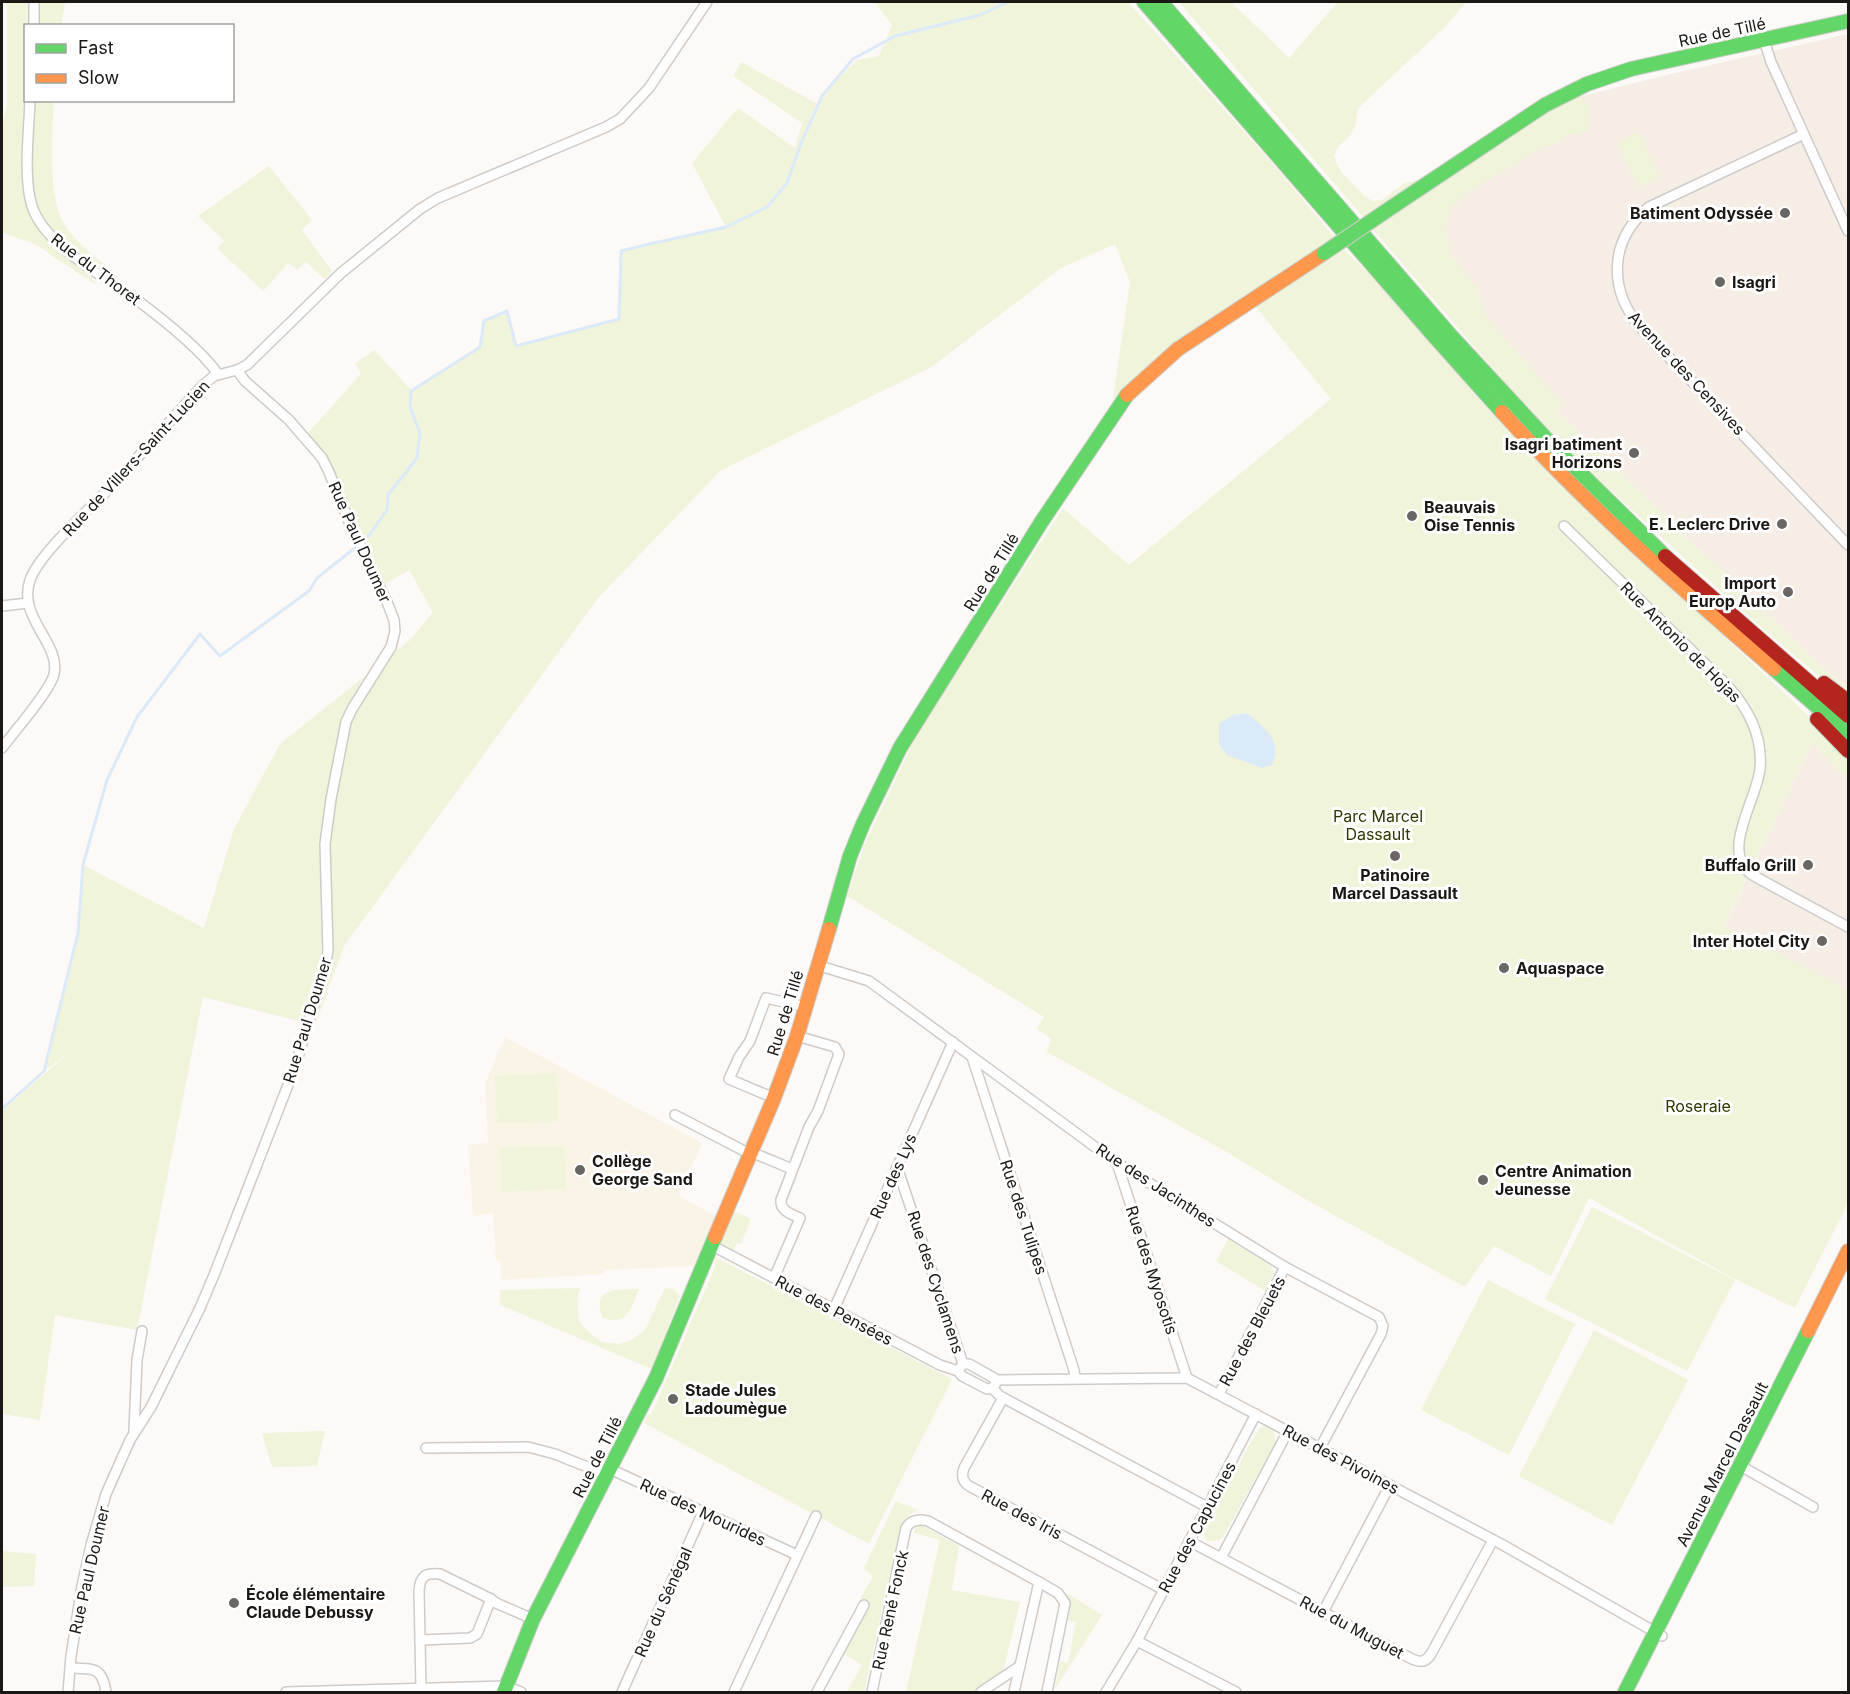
<svg xmlns="http://www.w3.org/2000/svg" width="1850" height="1694" font-family="Inter,sans-serif">
<rect width="100%" height="100%" fill="#fcf9f7"/>
<g fill="#f6ede5">
<path d="M1848,34V687L1821,667L1539,394L1395,226L1566,100L1675,73Z"/>
<path d="M1816,735L1848,768V987L1847,990L1724,926Z"/>
</g>
<path fill="#faf4e7" d="M505,1037L702,1143L679,1196L716,1216L695,1266L605,1270V1274L501,1280L500,1260H496L493,1213L473,1216L468,1145L488,1143L485,1084Z"/>
<g fill="#eff4da">
<path d="M5,2H30L29,25L26,26L27,199L31,215L39,230L98,284L93,283L35,244L4,233L2,228V127L7,105V3Z"/>
<path d="M37,2H65L61,25L37,26Z"/>
<path d="M875,2H1128L1274,165L1335,238L1153,362L1113,399L1130,282L1115,244L1061,268L933,366L720,471L598,598L344,946L315,1025L203,997L137,1330L55,1315L40,1420L2,1414V1111L68,1053L44,1071L78,933L83,865L204,928L234,829L280,744L410,640L433,612L409,570L382,586L327,456L308,433L361,374L355,364L374,350L412,391L480,347L484,321L507,311L516,346L619,319L621,251L726,227L692,163L738,108L795,148L802,123L733,76L741,62L818,104L834,83L857,60L879,56L892,25Z"/>
<path d="M1179,2H1231L1289,58L1338,2H1466L1445,27L1358,108L1355,127L1350,136L1337,148L1334,157L1341,172L1364,196L1373,201L1382,200L1403,184L1430,176L1364,218Z"/>
<path d="M1580,97L1589,106L1590,124L1587,132L1571,134L1555,144L1533,151L1517,163L1467,192L1451,207L1446,228L1450,254L1478,289L1486,317L1562,404L1556,411L1821,667L1848,687V698L1814,672L1739,608L1550,435L1371,227L1566,100Z"/>
<path d="M34,101H54C52,133 47,198 65,225C78,245 98,259 116,274L111,280C91,264 51,238 39,215C29,195 33,126 34,101Z"/>
<path d="M1639,132L1660,176L1639,187L1617,143Z"/>
<path d="M269,166L312,220L302,230L332,271L325,279L306,262L297,270L288,263L263,291L217,248L225,241L198,216Z"/>
<path d="M1342,248L1377,281L1541,464L1818,725L1848,756V780L1812,743L1724,925L1847,990L1848,987V1203L1795,1308L1731,1277L1589,1198L1551,1276L1494,1246L1465,1287L1305,1199L1225,1151L1047,1052L1051,1039L1037,1029L1044,1017L847,896L864,846L918,732L1063,508L1129,565L1331,399L1256,307Z"/>
<path d="M556,1073L558,1121L497,1123L495,1076Z"/>
<path d="M564,1146L566,1189L502,1192L500,1148Z"/>
<path d="M1592,1207L1735,1280L1687,1371L1545,1299Z"/>
<path d="M733,1211L751,1219L741,1244L737,1243L733,1252L718,1245Z"/>
<path d="M1228,1239L1271,1266L1274,1273L1265,1291L1216,1261Z"/>
<path d="M715,1257L952,1379L869,1544L644,1423L647,1416L652,1413L715,1267Z"/>
<path d="M1488,1280L1575,1324L1509,1455L1421,1410Z"/>
<path d="M580,1288L577,1299L579,1321L586,1330L602,1342L619,1344L632,1340L645,1330L665,1288L673,1289L680,1296L652,1369L500,1305V1290Z"/>
<path d="M639,1289C631,1308 628,1326 603,1318C590,1286 618,1290 639,1289Z"/>
<path d="M1594,1330L1688,1380L1612,1525L1519,1476Z"/>
<path d="M1261,1427H1268L1273,1429L1276,1442L1223,1537L1219,1540L1208,1541L1204,1537L1205,1531L1252,1440Z"/>
<path d="M325,1431L317,1466L272,1467L262,1433Z"/>
<path d="M896,1501L918,1510L908,1515L901,1525L864,1692H847L862,1665L844,1654L870,1606L860,1599L873,1576L864,1568Z"/>
<path d="M916,1526H923L959,1546L952,1590L1020,1602L1003,1672L980,1692H906L940,1540L914,1533Z"/>
<path d="M2,1551L36,1554L34,1586L2,1587Z"/>
<path d="M1067,1593L1102,1615L1055,1689L1060,1661L1068,1663L1076,1622L1068,1620L1070,1606Z"/>
</g>
<path fill="#dbeaf8" d="M1247,713C1265,729 1283,739 1272,765L1262,768L1227,755L1219,744V724L1233,715Z"/>
<g fill="none" stroke-linecap="round" stroke-linejoin="round">
<g stroke="#dbeaf8" stroke-width="3">
<path d="M659,242L726,227L767,207L787,183L802,141L822,96L853,59L895,36L980,15L1008,2"/>
<path d="M362,543L367,538L387,510L388,495L417,458L420,433L410,407L411,391L480,347L484,321L507,311L516,346L619,319L621,251L657,242"/>
<path d="M2,1109L44,1071L78,933L83,865L107,780L137,717L200,634L220,656L309,591L317,578L356,547"/>
</g>
<defs>
<g id="street">
<path d="M34,26V2"/>
<path d="M1764,40L1771,62L1848,231"/>
<path d="M30,100C29,131 23,178 32,206C44,244 101,275 133,297C160,317 199,347 218,374"/>
<path d="M1804,134L1649,207C1609,240 1608,289 1640,327L1848,545"/>
<path d="M1564,526L1727,685C1749,709 1763,736 1760,769C1757,800 1718,854 1754,876L1848,927"/>
<path d="M2,606L28,603"/>
<path d="M2,748C13,733 51,690 54,674C61,643 17,618 30,580C39,555 84,514 104,494C137,459 169,422 202,386L214,376L237,370L247,365L341,273L420,209L438,198L606,127L620,119L649,88L707,2"/>
<path d="M817,965L869,981L1117,1163L1285,1267L1379,1317L1383,1326L1381,1334L1320,1448"/>
<path d="M972,1057L1074,1370L1075,1378"/>
<path d="M774,1098L729,1079L739,1057L750,1041L766,998L806,1007"/>
<path d="M675,1115L750,1154"/>
<path d="M751,1152L792,1169"/>
<path d="M1117,1163L1187,1378"/>
<path d="M897,1167L963,1364"/>
<path d="M711,1245L940,1365L958,1371"/>
<path d="M774,1278L800,1218C791,1214 780,1211 781,1200L809,1127L818,1111L839,1054L835,1047L797,1036"/>
<path d="M834,1309L953,1042"/>
<path d="M963,1364H969L994,1378C998,1384 994,1389 987,1389L962,1376L958,1371Z"/>
<path d="M995,1380L1187,1378L1503,1545L1662,1636"/>
<path d="M992,1388L1000,1396L1207,1507"/>
<path d="M1219,1394L1285,1267"/>
<path d="M1003,1398L964,1468C961,1477 963,1483 971,1487L1164,1590"/>
<path d="M134,1431L137,1360L142,1331"/>
<path d="M426,1448L528,1447L555,1454L607,1475"/>
<path d="M1739,1465L1813,1507"/>
<path d="M610,1469L797,1555"/>
<path d="M1189,1541L1412,1659C1420,1663 1426,1662 1431,1654L1493,1540"/>
<path d="M1221,1558L1288,1431"/>
<path d="M1039,1582L1058,1593L1065,1603L1047,1692"/>
<path d="M1323,1612L1390,1485"/>
<path d="M420,1640L470,1638L477,1634L491,1599"/>
<path d="M1137,1641L1236,1692"/>
<path d="M70,1668C93,1669 102,1666 106,1692"/>
<path d="M421,1688L419,1591C420,1575 426,1573 440,1574L491,1599L496,1603L533,1619"/>
<path d="M68,1692L71,1656L82,1586L91,1545L106,1494L130,1440L151,1407L200,1308L214,1275L295,1067L323,975L328,951L325,844L331,799L346,722L352,709L391,647L395,631L394,620L387,602L349,522L329,472L322,458L289,420L245,381L237,370"/>
<path d="M286,1692L506,1686L521,1692"/>
<path d="M622,1692L703,1512"/>
<path d="M734,1692L816,1516"/>
<path d="M817,1692L864,1605"/>
<path d="M872,1692L906,1528C911,1519 920,1519 928,1521L1039,1582L1014,1692"/>
<path d="M981,1692L1020,1666"/>
<path d="M1106,1692L1137,1641L1256,1414"/>
</g>
<g id="fast">
<path d="M1144,2L1434,336L1502,412"/>
<path d="M1161,2L1453,338L1553,446L1665,556"/>
<path d="M1395,205L1545,105L1587,84L1631,69L1848,21"/>
<path d="M1774,669L1848,734"/>
<path d="M829,929L850,856L863,824L900,748L1042,521L1127,395"/>
<path d="M504,1692L533,1619L656,1378L715,1237"/>
<path d="M1625,1692L1808,1331"/>
</g>
<g id="slow">
<path d="M1127,395L1178,349L1324,253"/>
<path d="M1502,412C1586,505 1680,587 1774,669"/>
<path d="M715,1237L774,1098L797,1036L829,929"/>
<path d="M1808,1331L1848,1251"/>
</g>
<g id="jam">
<path d="M1665,556L1848,716"/>
<path d="M1824,683L1848,701"/>
<path d="M1817,719L1848,751"/>
</g>
</defs>
<use href="#street" stroke="#cecbc9" stroke-width="12"/>
<use href="#fast" stroke="#cecbc9" stroke-width="16"/>
<use href="#slow" stroke="#cecbc9" stroke-width="16"/>
<use href="#jam" stroke="#cecbc9" stroke-width="16"/>
<use href="#street" stroke="#fffefe" stroke-width="9"/>
<use href="#fast" stroke="#63d668" stroke-width="14"/>
<use href="#slow" stroke="#ff974d" stroke-width="14"/>
<use href="#jam" stroke="#b3261e" stroke-width="14"/>
<defs>
<path id="fast-bridge" d="M1324,253L1395,205"/>
</defs>
<use href="#fast-bridge" stroke="#cecbc9" stroke-width="16" stroke-linecap="butt"/>
<use href="#fast-bridge" stroke="#63d668" stroke-width="14"/>
</g>
<g fill="#696663" stroke="#fff" stroke-width="2">
<circle cx="1785" cy="213" r="6"/>
<circle cx="1720" cy="282" r="6"/>
<circle cx="1634" cy="453" r="6"/>
<circle cx="1412" cy="516" r="6"/>
<circle cx="1782" cy="524" r="6"/>
<circle cx="1788" cy="592" r="6"/>
<circle cx="1395" cy="856" r="6"/>
<circle cx="1808" cy="865" r="6"/>
<circle cx="1822" cy="941" r="6"/>
<circle cx="1504" cy="968" r="6"/>
<circle cx="580" cy="1170" r="6"/>
<circle cx="1483" cy="1180" r="6"/>
<circle cx="673" cy="1399" r="6"/>
<circle cx="234" cy="1603" r="6"/>
</g>
<g text-anchor="middle" stroke-width="6" stroke-linejoin="round" paint-order="stroke">
<g font-size="16" fill="#1a1714" stroke="#fff">
<text transform="translate(1722 32) rotate(-12)" y="6">Rue de Tillé</text>
<text transform="translate(96 269) rotate(37)" y="6">Rue du Thoret</text>
<text transform="translate(1687 373) rotate(47)" y="6">Avenue des Censives</text>
<text transform="translate(136 458) rotate(-47)" y="6">Rue de Villers-Saint-Lucien</text>
<text transform="translate(360 542) rotate(66)" y="6">Rue Paul Doumer</text>
<text transform="translate(991 572) rotate(-58)" y="6">Rue de Tillé</text>
<text transform="translate(1681 642) rotate(45)" y="6">Rue Antonio de Hojas</text>
<text transform="translate(785 1013) rotate(-73)" y="6">Rue de Tillé</text>
<text transform="translate(307 1020) rotate(-73)" y="6">Rue Paul Doumer</text>
<text transform="translate(893 1176) rotate(-66)" y="6">Rue des Lys</text>
<text transform="translate(1156 1185) rotate(33)" y="6">Rue des Jacinthes</text>
<text transform="translate(1024 1217) rotate(72)" y="6">Rue des Tulipes</text>
<text transform="translate(1152 1270) rotate(72)" y="6">Rue des Myosotis</text>
<text transform="translate(936 1282) rotate(72)" y="6">Rue des Cyclamens</text>
<text transform="translate(834 1310) rotate(28)" y="6">Rue des Pensées</text>
<text transform="translate(1252 1331) rotate(-62)" y="6">Rue des Bleuets</text>
<text transform="translate(597 1457) rotate(-63)" y="6">Rue de Tillé</text>
<text transform="translate(1341 1459) rotate(28)" y="6">Rue des Pivoines</text>
<text transform="translate(1722 1464) rotate(-63)" y="6">Avenue Marcel Dassault</text>
<text transform="translate(703 1512) rotate(25)" y="6">Rue des Mourides</text>
<text transform="translate(1022 1514) rotate(28)" y="6">Rue des Iris</text>
<text transform="translate(1197 1527) rotate(-62)" y="6">Rue des Capucines</text>
<text transform="translate(89 1570) rotate(-77)" y="6">Rue Paul Doumer</text>
<text transform="translate(663 1602) rotate(-66)" y="6">Rue du Sénégal</text>
<text transform="translate(890 1610) rotate(-78)" y="6">Rue René Fonck</text>
<text transform="translate(1352 1627) rotate(28)" y="6">Rue du Muguet</text>
</g>
<g font-size="16" font-weight="bold" fill="#1a1714" stroke="#fff" text-anchor="start">
<text x="1773" y="219" text-anchor="end">Batiment Odyssée</text>
<text x="1732" y="288">Isagri</text>
<text x="1622" y="450" text-anchor="end">Isagri batiment<tspan x="1622" dy="18">Horizons</tspan></text>
<text x="1424" y="513">Beauvais<tspan x="1424" dy="18">Oise Tennis</tspan></text>
<text x="1770" y="530" text-anchor="end">E. Leclerc Drive</text>
<text x="1776" y="589" text-anchor="end">Import<tspan x="1776" dy="18">Europ Auto</tspan></text>
<text x="1796" y="871" text-anchor="end">Buffalo Grill</text>
<text x="1395" y="881" text-anchor="middle">Patinoire<tspan x="1395" dy="18">Marcel Dassault</tspan></text>
<text x="1810" y="947" text-anchor="end">Inter Hotel City</text>
<text x="1516" y="974">Aquaspace</text>
<text x="592" y="1167">Collège<tspan x="592" dy="18">George Sand</tspan></text>
<text x="1495" y="1177">Centre Animation<tspan x="1495" dy="18">Jeunesse</tspan></text>
<text x="685" y="1396">Stade Jules<tspan x="685" dy="18">Ladoumègue</tspan></text>
<text x="246" y="1600">École élémentaire<tspan x="246" dy="18">Claude Debussy</tspan></text>
</g>
<g font-size="16" fill="#2f3700" stroke="#fff">
<text x="1378" y="822">Parc Marcel<tspan x="1378" dy="18">Dassault</tspan></text>
<text x="1698" y="1112">Roseraie</text>
</g>
</g>
<rect width="1850" height="1694" fill="none" stroke="#1a1714" stroke-width="6"/>
<rect x="24" y="24" width="210" height="78" fill="#ffffff" stroke="#a3a2a1" stroke-width="1.5"/>
<rect x="36" y="44" width="30" height="9" fill="#63d668" stroke="#a3a2a1" stroke-width="1.5"/>
<text x="78" y="54" font-size="18" fill="#1a1714">Fast</text>
<rect x="36" y="74" width="30" height="9" fill="#ff974d" stroke="#a3a2a1" stroke-width="1.5"/>
<text x="78" y="84" font-size="18" fill="#1a1714">Slow</text>
</svg>
